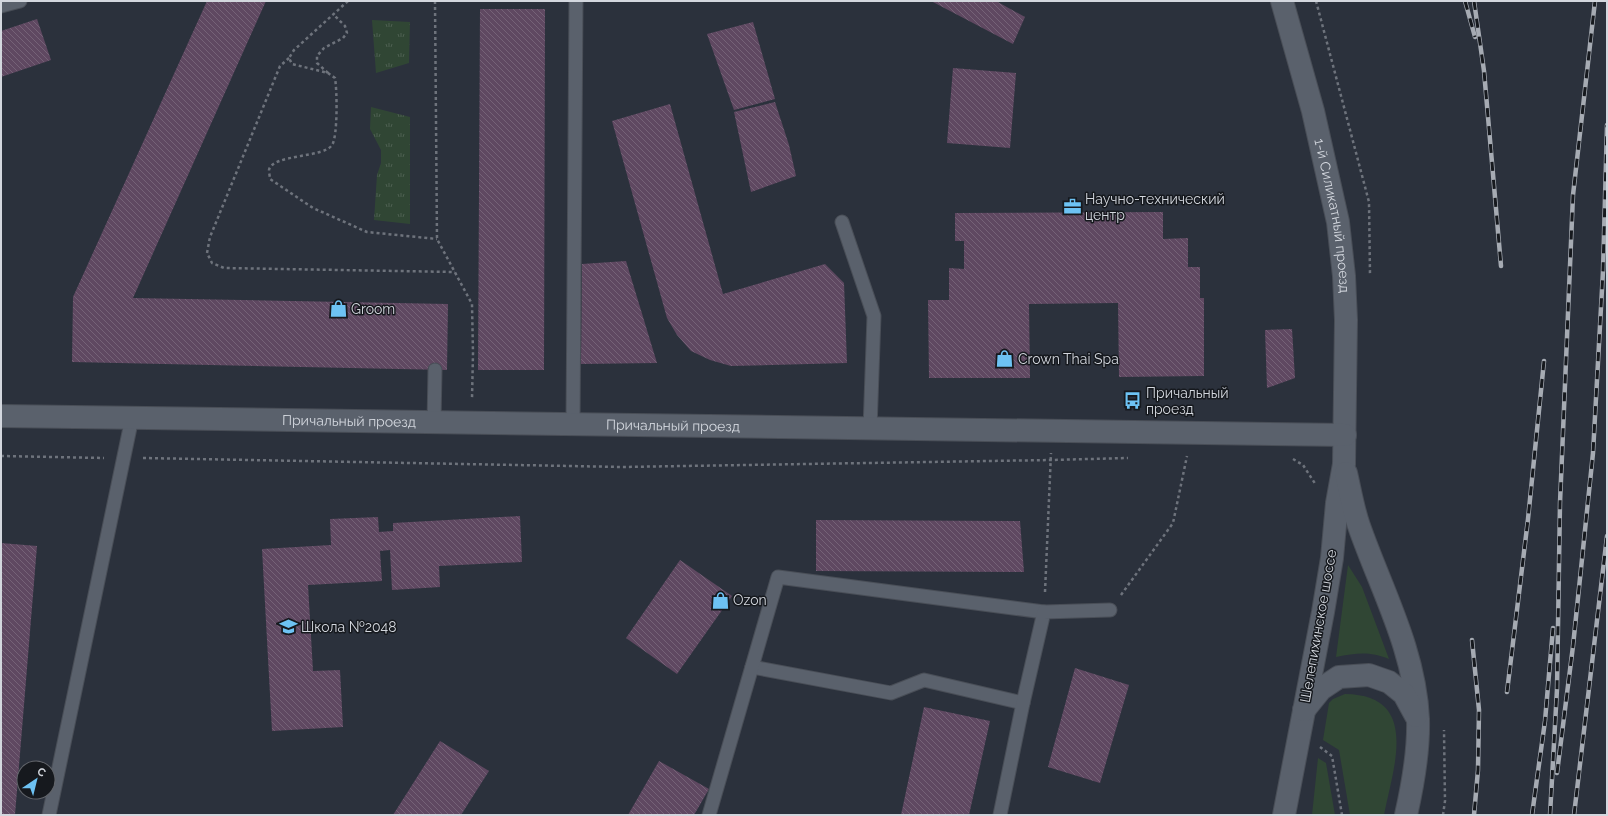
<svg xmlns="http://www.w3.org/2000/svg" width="1608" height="816" font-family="Raleway,sans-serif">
<defs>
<pattern id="park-tufts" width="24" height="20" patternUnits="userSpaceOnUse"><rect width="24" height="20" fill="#304634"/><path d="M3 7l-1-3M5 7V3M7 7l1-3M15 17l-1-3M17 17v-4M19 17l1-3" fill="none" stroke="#4d6051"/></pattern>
<pattern id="building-back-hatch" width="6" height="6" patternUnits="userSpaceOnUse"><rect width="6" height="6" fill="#5f4861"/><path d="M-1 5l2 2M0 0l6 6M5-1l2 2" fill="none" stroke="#756277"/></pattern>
</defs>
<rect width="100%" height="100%" fill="#2b313c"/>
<g fill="#304634">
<path d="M1348,565L1362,587L1389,659C1369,651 1357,653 1336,657Z"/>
<path d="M1345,694C1421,695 1393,768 1384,815H1350L1339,750L1323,740L1329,703L1333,699Z"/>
<path d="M1318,758L1326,763L1335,815H1312Z"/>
</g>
<g fill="url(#park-tufts)">
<path d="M372,20L410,22L409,63L376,73Z"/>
<path d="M371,107L410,117V224L374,220L377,175L381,163V150L370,129Z"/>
</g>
<g fill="url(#building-back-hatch)">
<path d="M207,1H266L133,298L448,304L447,370L72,362L73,297Z"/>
<path d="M931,1H996L1025,17L1013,44Z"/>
<path d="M480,9H545L544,370H478Z"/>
<path d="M37,19L51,60L1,77V31Z"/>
<path d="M753,22L775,99L734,110L707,34Z"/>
<path d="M953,68L1016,73L1010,148L947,143Z"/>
<path d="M775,102L789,145L796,176L751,192L734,112Z"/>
<path d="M670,104L723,294L825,264L844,283L847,363L731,366L710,360L691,351L677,335L667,318L612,121Z"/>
<path d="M1163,212V239L1188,238V267H1200V298H1204V376L1119,377L1118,303L1029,304L1030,378H929L928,300H949V268L964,269V241H955V213Z"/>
<path d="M626,261L657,363L581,364L582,264Z"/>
<path d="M1292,329L1295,378L1267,388L1265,330Z"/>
<path d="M520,516L522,562L439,566L440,587L392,590L390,550L380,551L382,581L308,585L313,671L340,670L343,727L272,731L262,549L331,545L330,519L378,517L379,532L393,531V523Z"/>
<path d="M816,520L1020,521L1024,572L816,571Z"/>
<path d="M1,543L37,546L15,815H1Z"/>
<path d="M680,560L732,596L677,674L626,638Z"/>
<path d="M1075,668L1129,685L1100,783L1048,767Z"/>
<path d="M924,707L990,721L969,815H901Z"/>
<path d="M440,741L489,771L461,815H393Z"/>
<path d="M659,761L709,789L694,815H628Z"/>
</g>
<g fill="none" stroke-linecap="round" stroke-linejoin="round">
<defs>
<g id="service">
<path d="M1,6L20,1"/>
<path d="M842,222L874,316L870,429"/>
<path d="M434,423L435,370"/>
<path d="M573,425L576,1"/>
<path d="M752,667L891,693L924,680L1023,703"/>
<path d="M49,815L132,418"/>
<path d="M709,815L778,577L1044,612"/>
<path d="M1000,815L1023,703L1044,612L1110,610"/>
</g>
<g id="tertiary">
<path id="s1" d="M1282,1L1313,111L1338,222L1344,276L1346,320L1344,464L1337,503L1332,558L1323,612L1284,815"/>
<path id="s2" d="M1,416L1345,435"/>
<path d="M1346,473C1350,490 1353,509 1359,526C1381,589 1415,650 1418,719C1419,751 1413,784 1406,815"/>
<path d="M1304,710L1321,689L1339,677L1369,675L1389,682L1404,694L1416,716"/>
</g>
</defs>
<use href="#service" stroke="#494e57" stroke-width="15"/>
<use href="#tertiary" stroke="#494e57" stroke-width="24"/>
<g stroke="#6e737c" stroke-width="2.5" stroke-dasharray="3 3" stroke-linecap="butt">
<path d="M348,1L294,50L289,58L292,64L328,73L335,78C337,89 338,136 332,145C324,158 272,154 269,170C269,173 270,177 270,179L313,208L367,232L437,239"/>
<path d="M435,1L437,239L472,304L473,353L472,399"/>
<path d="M1316,1L1369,202L1370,275"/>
<path d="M289,58L280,66L210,237L207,253L212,263L224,268L455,272"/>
<path d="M328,73L317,63V56L324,48L343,38L347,33L345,26L333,14"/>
<path d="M1,456L104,458"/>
<path d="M143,458L623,467L1051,460L1128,458"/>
<path d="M1293,459L1303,465L1316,485"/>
<path d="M1045,592L1051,453"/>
<path d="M1121,595L1173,523L1187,456"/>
<path d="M1320,747L1332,756L1342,815"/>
<path d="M1443,815L1445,801L1444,730"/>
</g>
<use href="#service" stroke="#5a616c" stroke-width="13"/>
<use href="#tertiary" stroke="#5a616c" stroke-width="22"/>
<defs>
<g id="rail">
<path d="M1465,1L1475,37"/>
<path d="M1474,1L1484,71L1501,266"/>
<path d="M1472,640L1479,710L1478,770L1474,815"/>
<path d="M1507,692L1528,519L1544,361"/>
<path d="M1557,773L1573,646L1593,453L1603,271L1607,125"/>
<path d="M1532,815L1545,721L1553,628"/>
<path d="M1550,815L1557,689L1560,503L1573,195L1595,1"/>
<path d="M1574,815L1607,536"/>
</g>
</defs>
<use href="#rail" stroke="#a6abb3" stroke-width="4.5"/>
<use href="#rail" stroke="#16191e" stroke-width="3" stroke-dasharray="9" stroke-linecap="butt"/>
</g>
<defs>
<symbol id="office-bare" viewBox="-9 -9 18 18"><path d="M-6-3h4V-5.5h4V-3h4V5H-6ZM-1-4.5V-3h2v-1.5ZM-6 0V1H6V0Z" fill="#6dc2f3" stroke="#16191e" stroke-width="2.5" paint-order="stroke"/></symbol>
<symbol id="shop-bare" viewBox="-9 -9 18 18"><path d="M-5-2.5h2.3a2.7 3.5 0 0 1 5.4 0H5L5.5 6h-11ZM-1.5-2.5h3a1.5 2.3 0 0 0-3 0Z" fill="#6dc2f3" stroke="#16191e" stroke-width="2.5" paint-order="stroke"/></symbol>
<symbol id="bus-bare" viewBox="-9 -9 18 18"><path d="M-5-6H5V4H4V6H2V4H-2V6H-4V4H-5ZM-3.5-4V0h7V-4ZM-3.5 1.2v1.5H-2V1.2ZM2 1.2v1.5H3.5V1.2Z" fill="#6dc2f3" stroke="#16191e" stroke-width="2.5" paint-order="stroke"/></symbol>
<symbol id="school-bare" viewBox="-9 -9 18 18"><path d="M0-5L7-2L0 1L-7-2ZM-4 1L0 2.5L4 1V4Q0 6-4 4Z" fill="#6dc2f3" stroke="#16191e" stroke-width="2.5" paint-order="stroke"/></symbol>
</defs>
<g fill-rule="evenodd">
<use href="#office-bare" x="1060" y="194" width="25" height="25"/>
<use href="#shop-bare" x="326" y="296" width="25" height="25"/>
<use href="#shop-bare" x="992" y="346" width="25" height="25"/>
<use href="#bus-bare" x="1120" y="388" width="25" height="25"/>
<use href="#shop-bare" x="708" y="588" width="25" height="25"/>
<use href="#school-bare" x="276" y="614" width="25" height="25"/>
</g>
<g text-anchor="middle" stroke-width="3" stroke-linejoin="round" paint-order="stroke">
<g font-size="14" fill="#d3d7de" stroke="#16191e" text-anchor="start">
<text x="1085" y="204">Научно-технический<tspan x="1085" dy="16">центр</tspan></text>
<text x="351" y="314">Groom</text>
<text x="1018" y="364">Crown Thai Spa</text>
<text x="1146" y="398">Причальный<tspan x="1146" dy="16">проезд</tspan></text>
<text x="733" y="605">Ozon</text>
<text x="301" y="632">Школа №2048</text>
</g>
<g font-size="14" fill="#d3d7de" stroke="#16191e">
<text dy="5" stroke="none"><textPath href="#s1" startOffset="221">1-й Силикатный проезд</textPath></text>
<text dy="5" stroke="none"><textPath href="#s2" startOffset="348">Причальный проезд</textPath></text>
<text dy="5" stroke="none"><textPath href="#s2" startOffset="672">Причальный проезд</textPath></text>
<text transform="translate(1318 626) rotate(-80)" y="5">Шелепихинское шоссе</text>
</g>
</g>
<rect width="1608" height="816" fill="none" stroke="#d3d7de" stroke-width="4"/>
<g transform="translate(36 780) rotate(35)"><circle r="19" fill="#16191e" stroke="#62656b"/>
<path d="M0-3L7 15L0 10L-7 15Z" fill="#6dc2f3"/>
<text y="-6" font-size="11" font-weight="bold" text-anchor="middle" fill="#d3d7de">С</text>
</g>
</svg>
